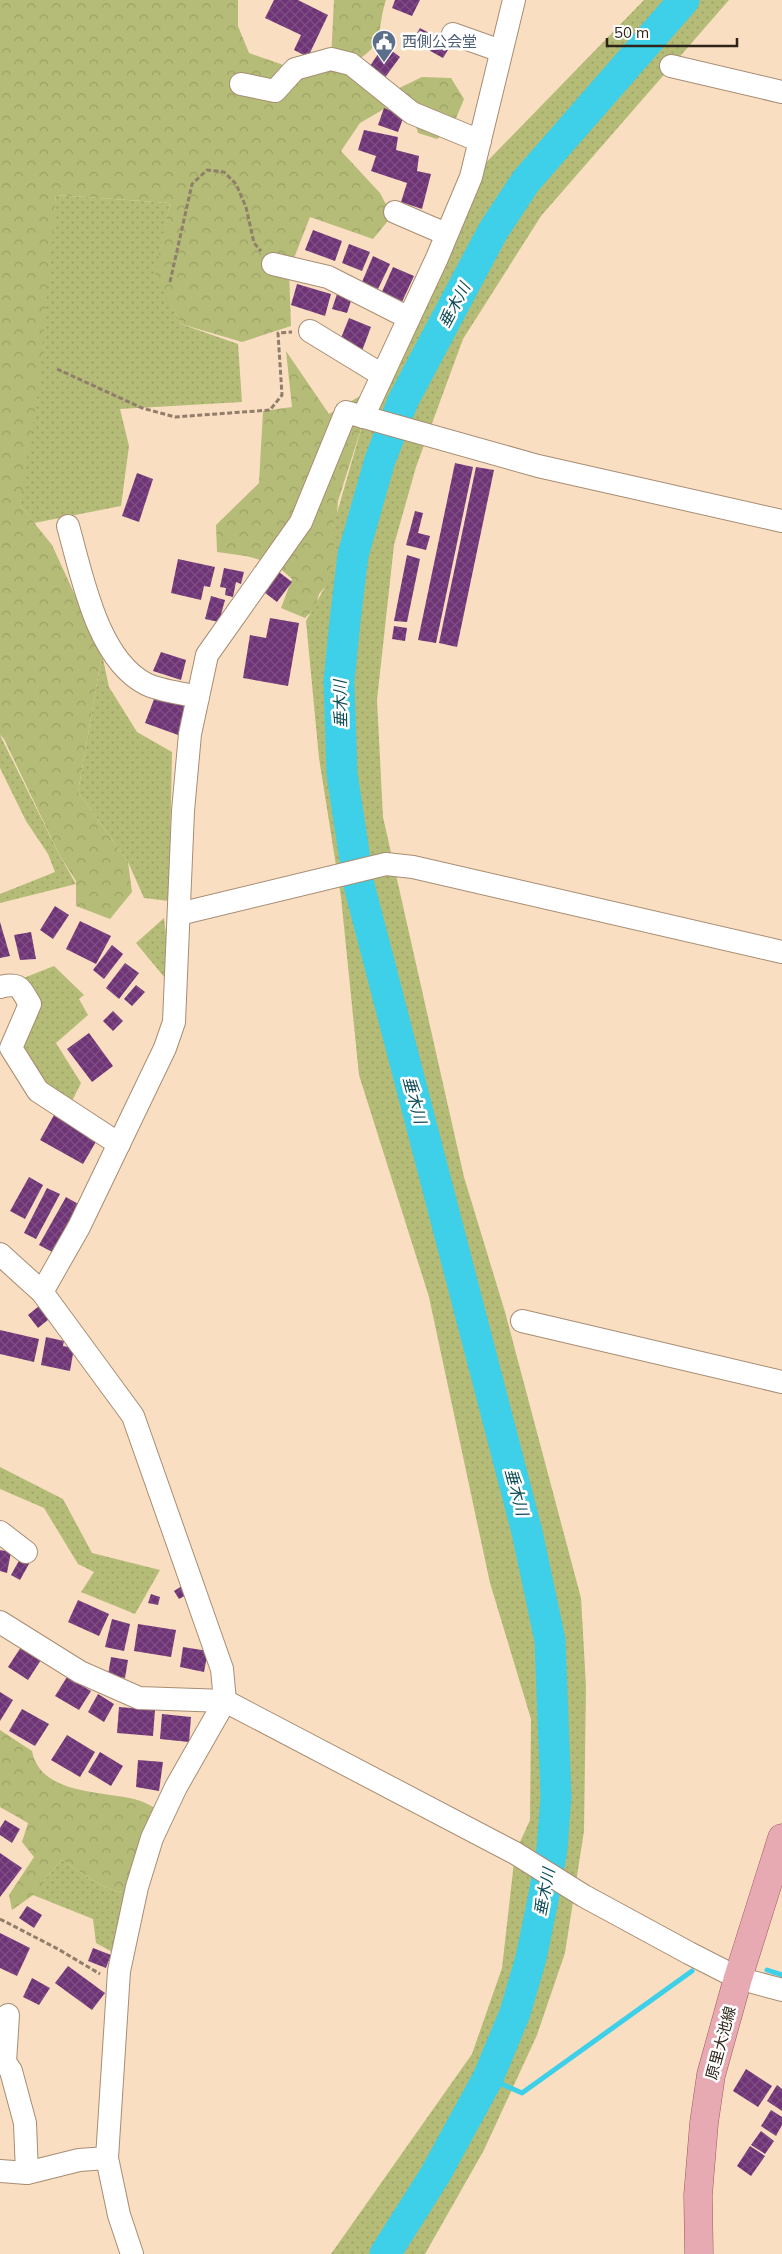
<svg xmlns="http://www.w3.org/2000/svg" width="782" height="2254" font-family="Mulish,'Noto Sans JP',sans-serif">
<defs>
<pattern id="grass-dots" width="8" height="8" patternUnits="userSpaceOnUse" patternTransform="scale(1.25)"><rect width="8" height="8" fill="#b5bc77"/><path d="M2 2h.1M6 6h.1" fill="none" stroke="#9ca166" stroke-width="1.8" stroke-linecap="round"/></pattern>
<pattern id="forest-crowns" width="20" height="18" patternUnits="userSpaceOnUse" patternTransform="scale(1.25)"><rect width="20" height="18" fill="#b5bc77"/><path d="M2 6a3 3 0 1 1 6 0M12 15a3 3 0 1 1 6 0" fill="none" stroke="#9ca166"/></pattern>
<pattern id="building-cross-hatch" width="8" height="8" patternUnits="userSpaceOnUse" patternTransform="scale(1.25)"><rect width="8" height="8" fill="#6e3476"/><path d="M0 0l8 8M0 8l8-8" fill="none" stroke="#7e4f84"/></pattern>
</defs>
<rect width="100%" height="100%" fill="#fadec2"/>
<g fill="url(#grass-dots)">
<path d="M644,0H729L541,216L463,339L416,467L394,545L377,700L383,817L464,1177L505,1312L581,1598L586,1686L584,1831L565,1953L537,2035L484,2150L425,2254H331L472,2054L502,1968L515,1853L530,1820L531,1719L490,1583L429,1297L359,1075L341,897L319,758L306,621L325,587L333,527L372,391L470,179Z"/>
<path d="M56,195L170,203L156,275L181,324L238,344L242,402L120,409L129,446L121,506L34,523L20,505Z"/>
<path d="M102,654L109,687L137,732L172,752L169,901L144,898L128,862L78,792Z"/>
<path d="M0,735L60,856L76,884L0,903V894L55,872L48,854L26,821L0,768Z"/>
<path d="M164,918L169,958L165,978L136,943Z"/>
<path d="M54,966L84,995L79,999L88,1015L56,1043L81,1083L71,1103L39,1081L11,1048L36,1005L21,979Z"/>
<path d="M0,1467L63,1499L92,1553L160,1570L135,1614L81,1592L94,1572L78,1564L44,1508L0,1489Z"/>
<path d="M62,1860C84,1874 101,1889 127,1894L116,1954L96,1943L93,1919L33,1895L50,1873Z"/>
</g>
<g fill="url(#forest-crowns)">
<path d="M0,0H238V26L249,53L295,69L320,65L344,73L389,93L422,77L451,78L464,99L452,128L437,139L418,133L412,113L384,109L360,123L341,151L380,193L392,216L373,239L310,217L289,271L291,326L242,342L181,324L155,275L170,203L56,195L39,384L20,505L52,545L102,654L78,792L128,862L132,892L110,919L76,906V881L60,856L4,739L0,735Z"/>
<path d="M334,0H386C375,34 388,43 351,64L331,59Z"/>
<path d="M286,351L329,414L374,388L338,501L337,515L333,527L334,562L325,587L319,594L315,608L305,618L281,608L292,579L275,564L246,556L217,552L216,525L259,483L263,411L292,407Z"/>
<path d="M0,1730L32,1751C40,1794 100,1791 134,1799C143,1801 151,1806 159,1810L127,1894C101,1889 84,1874 62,1860L50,1873L36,1893L12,1910L9,1895L34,1857L22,1842L28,1823L0,1807Z"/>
</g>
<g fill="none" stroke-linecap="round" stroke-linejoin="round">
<g stroke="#3dd0e8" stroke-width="5">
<path d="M767,1970L782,1975"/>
<path d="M488,2078L522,2093L692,1971"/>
</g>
<path stroke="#3dd0e8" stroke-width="31" d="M385,2254L435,2175L488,2078L515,2013L531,1958L543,1900L552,1849L556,1796L550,1640L527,1532L359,885L342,774L339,681L345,621L353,555L380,460L403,401L493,231L526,181L684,0"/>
</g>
<g fill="url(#building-cross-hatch)">
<path d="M274,0H298L328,15L308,57L294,50L301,35L265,18Z"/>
<path d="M395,0H420L412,16L392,8Z"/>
<path d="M420,28L451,45L443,58L412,41Z"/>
<path d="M384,45L400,57L384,79L368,69Z"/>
<path d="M384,108L404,116L398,132L378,125Z"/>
<path d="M364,130L398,137L396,150L419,156L417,171L431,174L422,209L401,202L407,183L371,171L376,156L358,150Z"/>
<path d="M313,230L342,241L335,261L305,250Z"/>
<path d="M349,244L370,252L362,271L342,263Z"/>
<path d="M373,256L390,264L378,289L362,282Z"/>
<path d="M393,267L414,276L401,304L381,294Z"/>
<path d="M297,284L331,294L325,316L291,305Z"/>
<path d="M337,294L352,298L347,313L332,309Z"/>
<path d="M349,318L371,327L362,351L339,343Z"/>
<path d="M455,463L473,467L436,643L418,640Z"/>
<path d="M476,467L494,470L457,647L439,643Z"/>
<path d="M137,473L153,479L139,522L122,516Z"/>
<path d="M415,511L423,513L418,533L430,536L426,550L406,545Z"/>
<path d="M407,555L420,559L407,622L394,621Z"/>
<path d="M178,559L215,567L210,587L204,586L201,600L171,593Z"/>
<path d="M224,568L244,572L241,584L236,582L233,597L225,595L226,588L220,587Z"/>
<path d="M275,569L292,582L277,602L260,589Z"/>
<path d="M211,596L225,600L219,622L205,619Z"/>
<path d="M270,618L299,623L288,686L243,678L250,635L266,638Z"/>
<path d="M394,626L407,628L405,641L392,639Z"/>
<path d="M161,652L186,660L181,680L153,671Z"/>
<path d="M156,694L188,705L178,735L145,723Z"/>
<path d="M55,906L69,915L53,939L40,930Z"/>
<path d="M80,921L111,936L96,964L66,949Z"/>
<path d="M0,922L10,956L0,958Z"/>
<path d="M31,932L36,959L20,960L14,935Z"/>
<path d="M112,945L123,954L104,979L93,970Z"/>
<path d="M125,963L139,973L119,999L106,988Z"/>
<path d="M136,985L145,992L132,1006L124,999Z"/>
<path d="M113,1011L123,1021L113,1031L103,1021Z"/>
<path d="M89,1033L113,1066L92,1082L67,1049Z"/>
<path d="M54,1115L97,1140L83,1164L40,1140Z"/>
<path d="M29,1177L43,1185L25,1219L10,1211Z"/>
<path d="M47,1188L60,1194L36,1239L24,1233Z"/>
<path d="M66,1197L80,1205L54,1253L39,1245Z"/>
<path d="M39,1306L49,1319L38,1328L28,1315Z"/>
<path d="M0,1330L39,1339L34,1362L0,1354Z"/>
<path d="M46,1337L64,1341L63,1346L74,1348L70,1371L41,1365Z"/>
<path d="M0,1550L11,1552L7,1573L0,1571Z"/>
<path d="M21,1557L30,1562L20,1580L11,1575Z"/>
<path d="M185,1584L190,1593L179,1599L174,1591Z"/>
<path d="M151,1594L160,1597L158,1605L148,1603Z"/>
<path d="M78,1600L109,1614L99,1636L68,1622Z"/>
<path d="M112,1619L130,1624L124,1651L105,1647Z"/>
<path d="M138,1624L176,1630L171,1657L134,1651Z"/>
<path d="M21,1647L41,1660L28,1680L8,1667Z"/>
<path d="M183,1647L208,1651L204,1672L180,1667Z"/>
<path d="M111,1657L128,1660L125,1678L108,1675Z"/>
<path d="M67,1677L91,1691L79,1710L55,1696Z"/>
<path d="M0,1692L13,1700L0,1721Z"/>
<path d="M98,1694L114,1704L104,1722L88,1712Z"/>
<path d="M119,1707L155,1710L153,1736L117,1733Z"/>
<path d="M22,1709L49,1724L35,1746L9,1731Z"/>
<path d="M162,1714L191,1717L189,1742L160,1739Z"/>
<path d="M67,1735L95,1752L80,1777L51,1760Z"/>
<path d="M100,1752L123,1766L111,1786L88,1772Z"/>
<path d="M138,1760L163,1762L159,1791L136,1787Z"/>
<path d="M5,1820L20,1829L12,1843L0,1835V1828Z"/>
<path d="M0,1853L22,1868L0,1897Z"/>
<path d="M27,1906L42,1915L34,1928L19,1918Z"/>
<path d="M0,1933L30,1948L17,1976L0,1968Z"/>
<path d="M93,1948L111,1955L106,1968L88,1961Z"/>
<path d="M68,1966L105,1993L92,2010L55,1983Z"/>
<path d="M32,1978L50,1988L39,2005L23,1997Z"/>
<path d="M746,2069L772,2086L758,2107L733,2091Z"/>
<path d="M777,2085L782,2089V2111L767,2101Z"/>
<path d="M771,2110L782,2117V2125L776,2136L761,2126Z"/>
<path d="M761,2131L774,2141L765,2154L751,2145Z"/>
<path d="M750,2146L765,2156L751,2176L737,2166Z"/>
</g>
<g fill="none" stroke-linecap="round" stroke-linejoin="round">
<defs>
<g id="minor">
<path d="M453,34L501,51"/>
<path d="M671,66L782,92"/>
<path d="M241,84L275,91L295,69L331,59L351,64L412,113L480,141"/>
<path d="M395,212L446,234"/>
<path d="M273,264L328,277L409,318"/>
<path d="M310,331L382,375"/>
<path d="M363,417L437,258L471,177L514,0"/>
<path d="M68,526C82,575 97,659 146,684C160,691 182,693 198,697"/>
<path d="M179,914L386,864L413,867L782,952"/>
<path d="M0,987C20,982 20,988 30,1004L11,1048L38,1091L119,1144"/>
<path d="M0,1254L42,1292L133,1416L222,1669L225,1701L176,1787L152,1838L137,1887L119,1971L107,2158L119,2215L132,2254"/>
<path d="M42,1292L79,1227L165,1048L174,1022L183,811L190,734L207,655L301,522L346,412L538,466L782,521"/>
<path d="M522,1321L782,1382"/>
<path d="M0,1532L26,1552"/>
<path d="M0,1622L80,1672L139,1698L225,1701L515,1853L584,1896L689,1953L738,1978L782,1990"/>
<path d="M8,2015L5,2062L11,2071L25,2123L27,2173L79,2160L107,2158"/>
<path d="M0,2171L27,2173"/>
</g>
<path id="major" d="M699,2254L698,2195L704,2123L711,2075L738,1978L782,1838"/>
</defs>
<use href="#minor" stroke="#a78d73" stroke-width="24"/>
<use href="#major" stroke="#9c565c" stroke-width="29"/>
<g stroke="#907d6a" stroke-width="3" stroke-dasharray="5 2.5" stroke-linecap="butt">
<path d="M170,282L192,184L207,170L224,172L236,184L246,207L254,243L261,251"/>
<path d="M57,369L142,408L175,417L270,410L282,395L278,333L292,332"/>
<path d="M0,1919L58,1949L100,1974"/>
</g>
<use href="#minor" stroke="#fff" stroke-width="22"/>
<use href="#major" stroke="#e7aab3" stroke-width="28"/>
</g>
<defs>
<symbol id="civic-pin" viewBox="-11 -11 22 30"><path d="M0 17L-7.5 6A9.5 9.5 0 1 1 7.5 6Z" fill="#5c6f8a" stroke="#fff"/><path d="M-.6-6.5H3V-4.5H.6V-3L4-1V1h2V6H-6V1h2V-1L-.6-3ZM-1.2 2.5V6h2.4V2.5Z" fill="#fff"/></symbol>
</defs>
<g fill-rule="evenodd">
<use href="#civic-pin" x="370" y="28" width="28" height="38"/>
</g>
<g text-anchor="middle" stroke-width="5" stroke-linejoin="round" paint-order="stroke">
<g font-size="15" fill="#4e5e75" stroke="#fff" text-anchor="start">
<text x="402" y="47">西側公会堂</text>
</g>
<g font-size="15" fill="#2e2419" stroke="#fff">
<text transform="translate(721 2043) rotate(-75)" y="5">原里大池線</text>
</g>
<g font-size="16" font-style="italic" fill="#0b4b55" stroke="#fff">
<text transform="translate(454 305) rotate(-62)" y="6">垂木川</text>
<text transform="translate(340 704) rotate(-91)" y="6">垂木川</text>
<text transform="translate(415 1100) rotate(75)" y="6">垂木川</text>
<text transform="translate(517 1492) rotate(75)" y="6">垂木川</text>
<text transform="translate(544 1892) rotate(-79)" y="6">垂木川</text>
</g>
</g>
<path d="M607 38v8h130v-8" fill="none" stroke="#2e2419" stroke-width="2.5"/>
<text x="614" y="38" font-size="15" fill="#2e2419" stroke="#ffffff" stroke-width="4" paint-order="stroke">50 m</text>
</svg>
